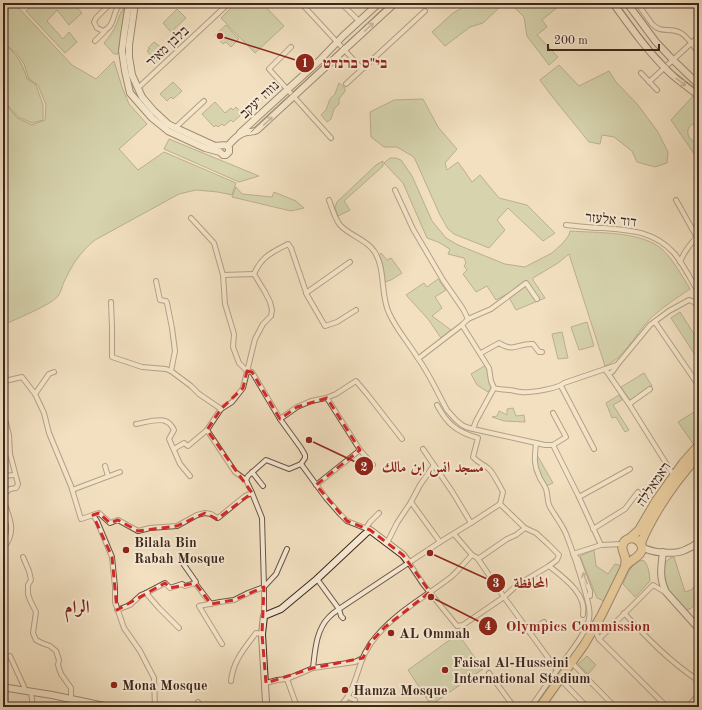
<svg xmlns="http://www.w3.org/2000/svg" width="702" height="710" font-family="'Old Standard TT',Amiri,'Frank Ruhl Libre',serif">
<rect width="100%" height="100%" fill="#f2e0c0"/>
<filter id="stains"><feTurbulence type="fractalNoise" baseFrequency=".005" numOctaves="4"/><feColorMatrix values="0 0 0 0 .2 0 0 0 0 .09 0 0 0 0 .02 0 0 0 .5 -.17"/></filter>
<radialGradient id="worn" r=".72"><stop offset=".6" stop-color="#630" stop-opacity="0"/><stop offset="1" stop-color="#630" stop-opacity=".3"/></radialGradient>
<g fill="#b4c397" stroke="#79745a">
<path d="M3,3H14L72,65L96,79L114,61L122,87L129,104L147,124L119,149L138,170L164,152L236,183L232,195L218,192L196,190L179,194L95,240C80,252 72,265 64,282C62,286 61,292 58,296C53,304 14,320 3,325V102L5,103L17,118L32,125L45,120L46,105L38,85L29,79L24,64L17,54L3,42Z"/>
<path d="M35,3H61L65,7L70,3H73L82,13L69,25L57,10L47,21L63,39L69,32L77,42L65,53L26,11Z"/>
<path d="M236,3H262L284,26L255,53L221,18Z"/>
<path d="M471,3H504L483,23L470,27L445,46L432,32L453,13Z"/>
<path d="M510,3H558L560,5L542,20L547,27L537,35L558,57L549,65L527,36L524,17Z"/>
<path d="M124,8V13L118,54H114L104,43C109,37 114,31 117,23C119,18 120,12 124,8Z"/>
<path d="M177,9L186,18L171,32L163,23Z"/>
<path d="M226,25L239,39L231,47L226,42L223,44L215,35Z"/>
<path d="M154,42L167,52L156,62L147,51L150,49L148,48Z"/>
<path d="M3,43C17,54 21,61 27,78H26L36,85L43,105V120L32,123L18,117L3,100Z"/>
<path d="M559,65L579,86L609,71L616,82L638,105L658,132L668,152L667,163L655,167L637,162L632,151L614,137L602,135L600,144L589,142L551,95L540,80Z"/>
<path d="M173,82L182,91L173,99L171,97L167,101L160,94Z"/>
<path d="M339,83L345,88V91L339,99V104L334,109L331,119L327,122L321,115L326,110L330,99L335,94Z"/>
<path d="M693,96L699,100V123C684,122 684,142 699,142V161L671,120Z"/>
<path d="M423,99L438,127L457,149L445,163L447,170L458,162L472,182L480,175L499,198L527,205L555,233L543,241L508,208L497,220L505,230L489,248L454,234L448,229L440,215L414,157L397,147H384L371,137L370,112L394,100Z"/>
<path d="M215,102L225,113L231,108L233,110L236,107L242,114L233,122L231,120L224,126L222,124L218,127L216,125L214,127L202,114Z"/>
<path d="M169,139L259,176L239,182L164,149Z"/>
<path d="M390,158H396L401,160L412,176L432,221L446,238L458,245L505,264L525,267L552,253L563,243L569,235L570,231C597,233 643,231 663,250C674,261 682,276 690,289C675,299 660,309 648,321C636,334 622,360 605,366L569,254L558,263L533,278V280L545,298L516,310L507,294L496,300L487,286L476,292L463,274L467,270L464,266L466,263L464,258L448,254L450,249L438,242L427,238L403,183L384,163Z"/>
<path d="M383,161V166L344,201L350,210L338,216L335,207L337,202L376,165Z"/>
<path d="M236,187L242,194L272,197L274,192L296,201L304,208L291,211L232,197Z"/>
<path d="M381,253L387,260L391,258L402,273L391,280L385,282L383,266L379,255Z"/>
<path d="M438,279L446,290L435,297L442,308L432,316L451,330L441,338L428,319L406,295L424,283L427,287Z"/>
<path d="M680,312L699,342V361L671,318Z"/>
<path d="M587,322L594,346L579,350L571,327Z"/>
<path d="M562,332L568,358L558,359L552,334Z"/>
<path d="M486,365L491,388L488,392L477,385L471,374Z"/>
<path d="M644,373L652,386L630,400L621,387Z"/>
<path d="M619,395L622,400L613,405L629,430L625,432L616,417L612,418L606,403Z"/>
<path d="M513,408L516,416L524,415L525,422L504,421L492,417L497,416L499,411L507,415V409Z"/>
<path d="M699,409V440L694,445L678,422Z"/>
<path d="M537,455L553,483L546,486L537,465Z"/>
<path d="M594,550L596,566L608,574L615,564L622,566L604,601L597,598L580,556Z"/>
<path d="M674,557L685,592L691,590L699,583V601L690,609L684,610L668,590L664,579L665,563L670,558Z"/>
<path d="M643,560C649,565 649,573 650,581L635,597L623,584C627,575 631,562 643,560Z"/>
<path d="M458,634L483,669L431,705L408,670Z"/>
<path d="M587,656L596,665L588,674L578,664Z"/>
</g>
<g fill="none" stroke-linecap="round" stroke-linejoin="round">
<defs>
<g id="street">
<path d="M111,3L96,18L94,22L97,28L103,31C116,26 112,12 120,4C130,2 139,7 149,3"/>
<path d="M301,3L362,69"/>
<path d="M341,3L359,21"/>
<path d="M637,3L652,24C662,34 668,27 679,32C687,35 693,46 699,53"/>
<path d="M95,41L105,31"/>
<path d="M291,47L269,69L331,138"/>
<path d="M641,73L657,90"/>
<path d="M649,82L699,36"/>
<path d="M346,84L425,11"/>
<path d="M138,88L229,3"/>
<path d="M175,128L204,101"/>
<path d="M395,190L413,229L443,280L463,309L468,319L462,325L489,368L491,381L494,388L476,421L473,429"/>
<path d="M329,200C332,208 335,219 340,225C350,236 366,239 374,251C386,268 380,295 389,313C396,329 408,342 417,357C429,373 437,392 447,410L456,420L462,425L466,427L473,429L536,443C535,455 533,464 539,476C541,481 544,484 546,489C548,495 547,502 550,507C555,516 562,524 566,534C574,554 580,574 586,595L588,596H590V591L578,559L573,554"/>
<path d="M676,200L699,241"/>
<path d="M191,218L214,243L223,275L225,304L234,334L233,347L239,363L247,371L252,372L280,419L301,448L305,455V458L301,464L326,498L340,514L347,521L370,530"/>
<path d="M566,225C578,226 591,228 603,228C630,230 654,231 674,253C684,265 691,280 699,293"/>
<path d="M680,262C684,252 689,245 697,237"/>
<path d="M254,274C262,256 271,253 288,244L291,248L307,295L325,326L337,322L356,310"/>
<path d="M156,281L160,300L166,301L167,303L172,328L175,351L171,371"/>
<path d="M306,293L350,262"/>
<path d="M111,302L112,327V357L142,367L166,369L171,371L191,386L199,394L221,409"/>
<path d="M468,319L491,309L526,283L537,299"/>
<path d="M655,322L699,386"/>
<path d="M481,353L499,343C515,353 517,343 533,344L539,352H542"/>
<path d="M419,358L462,325"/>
<path d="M605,369L629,404L674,476"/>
<path d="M609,374L613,371L617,365L650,325L669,311L689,300C693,301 697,304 699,307"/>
<path d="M3,380H9L22,377L35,394L44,413L49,433L71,486L81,519L99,513L110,523L118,520L138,531L150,528L177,526L197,515L205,513L211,514L217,518H218L245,496L252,493"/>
<path d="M561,386L594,449"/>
<path d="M494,388C499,390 504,389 509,390C513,390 517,392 521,392C529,393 558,389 564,383L617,365"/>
<path d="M35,394L49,374L54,372"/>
<path d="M327,398L360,450L373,465"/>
<path d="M629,404L650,389"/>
<path d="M3,412L9,435L10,454L18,484L16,488L10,489L3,495"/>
<path d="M280,419L297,407L311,401L326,398L336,394L356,381L367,394L402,439"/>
<path d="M136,424C143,423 159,418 165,421C169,422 172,426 174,430L169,439L180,464L190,476"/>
<path d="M207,430L235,472L246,480L252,493L262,518L264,587V616"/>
<path d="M536,443L545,445H553L578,495L601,545"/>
<path d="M553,445L566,437L553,413"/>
<path d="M174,449L184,443L188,446L207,430L221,409L232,402L243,388L255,339L263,324L271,316L272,310L270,302L265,292L254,274L223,275"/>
<path d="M423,449L453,493L471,523L500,504L503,492C499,485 494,474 489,469C484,464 478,463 473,457L478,438C457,432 447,424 437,405"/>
<path d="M434,465L420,485L411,502L440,542L471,523"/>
<path d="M105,466L108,476"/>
<path d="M252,472L263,486"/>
<path d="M3,476L15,475"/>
<path d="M246,480L248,476L266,460L289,469L301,464"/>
<path d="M316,485L360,450"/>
<path d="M72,490L120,472"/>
<path d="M579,497L630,469"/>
<path d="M3,499C9,517 18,532 3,548"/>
<path d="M93,515L97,521L112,557L115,587V602L124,628L140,651L154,678L155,707"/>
<path d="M366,528L370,522L379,513"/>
<path d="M593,529L625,509L638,492"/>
<path d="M454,534L472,555L476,557L478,559L504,597L557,670"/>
<path d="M387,543L397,523L411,502"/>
<path d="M573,554L601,545L623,544"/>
<path d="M23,557L29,571L31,580L28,585V594L30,600L36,612L33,633L36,640L42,643L50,646L56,651L59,660L58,665L61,674L71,688V699"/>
<path d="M478,559L507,539L516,535L525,528"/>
<path d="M182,562L196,582L195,583L211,604"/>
<path d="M409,563L423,584L457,626L463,625L504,597L517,585L549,566L557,560L559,555L548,544L536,533L525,528L500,504"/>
<path d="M549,566C564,578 587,594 583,615"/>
<path d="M317,579L339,609L341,616L343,618"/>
<path d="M146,593L165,583L170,588L182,584L185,586L195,583"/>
<path d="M117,610L130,605L141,595L146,593L159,608L179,628"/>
<path d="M624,613C648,639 669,661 699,681"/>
<path d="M594,629L599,639L667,707"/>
<path d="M529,632L544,622"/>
<path d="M599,639L653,585L665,592"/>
<path d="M222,644L199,606L220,602L234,600L248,593L264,587L276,574L287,549"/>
<path d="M10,656L26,691"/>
<path d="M572,663L615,707"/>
<path d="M313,668C315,651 316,630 329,617C332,614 336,611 339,609L440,542"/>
<path d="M489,673L514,707"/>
<path d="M287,679L297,707"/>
<path d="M560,679L587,707"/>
<path d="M231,681C233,661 244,649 256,633L262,634"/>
<path d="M266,683L277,680L287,679L313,668L355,662L363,658"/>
<path d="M31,692L33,707"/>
<path d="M348,697L355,700L356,707"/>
<path d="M198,702L201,707"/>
<path d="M339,707C355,692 356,672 365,653C367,650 369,646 371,643C392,614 424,598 451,577C458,571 465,562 472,555"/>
<path d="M531,707C540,694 549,681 558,669C567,656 586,634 589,619C591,610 588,603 586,595"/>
<path d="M688,707L699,694"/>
</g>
<g id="secondary">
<path d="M129,3L124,35L122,51L125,71L130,93L152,118L168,131L205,148L220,152L223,155H226L229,152V148L228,146"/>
<path d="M135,3L129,45V57L132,75L142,97L154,111L168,124L178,129L215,146C220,146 224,144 228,146"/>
<path d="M613,3C631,28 648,52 670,73C679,81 689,88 699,96"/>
<path d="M627,3L656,42L673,60L699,85"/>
<path d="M240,133L287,90L319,61L343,36L379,3"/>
<path d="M228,146C233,140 239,133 247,132C251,132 254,132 257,130L395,3"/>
<path d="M642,547C652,553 675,555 685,550C690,548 695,545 699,542"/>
<path d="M663,552C661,568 659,578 666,592L699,629"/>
<path d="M3,690L8,688L52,695L109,707"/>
<path d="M267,707L266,702L262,634L264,616L281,609L317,579L365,534L370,530L403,555L409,563"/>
</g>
<g id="highway">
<path d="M630,538L639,530L656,501L683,463L699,445"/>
<path d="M641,544C643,537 646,531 650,524C663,499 680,476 699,455"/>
<path d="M540,707L584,645L601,616L625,567C629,561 639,557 641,552C646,542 631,533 624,542C620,548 624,552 625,557C626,561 625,564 625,567"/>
</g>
</defs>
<use href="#street" stroke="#6b5445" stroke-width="6"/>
<use href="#secondary" stroke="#3e261c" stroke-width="8"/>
<use href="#highway" stroke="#3e261c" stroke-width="10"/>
<use href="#street" stroke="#f7ebd6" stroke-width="4"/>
<use href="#secondary" stroke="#f7ebd6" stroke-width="6"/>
<use href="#highway" stroke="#e9c080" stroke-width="8"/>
<g stroke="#3e261c" stroke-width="1">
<path d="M618,3C636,28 654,54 677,75C684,81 692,87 699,92"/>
<path d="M251,132L389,3"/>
</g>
</g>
<defs><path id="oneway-shaft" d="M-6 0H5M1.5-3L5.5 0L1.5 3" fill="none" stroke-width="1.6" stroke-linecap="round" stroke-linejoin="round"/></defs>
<g stroke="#9a8879">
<use href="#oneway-shaft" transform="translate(369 27) rotate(-43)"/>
<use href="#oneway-shaft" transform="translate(681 82) rotate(38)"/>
<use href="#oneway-shaft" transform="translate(268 121) rotate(-43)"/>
<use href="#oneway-shaft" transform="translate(585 578) rotate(-110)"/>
</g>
<path d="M0 0H702V710H0ZM247,371L252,372L280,419L297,407L327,398L360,450L316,485L347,521L370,530L403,555L430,592L385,627L370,643L363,658L313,668L266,683L262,634L264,587L234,600L211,604L195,583L170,588L165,583L117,610L112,557L93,515L99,513L110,523L118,520L138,531L177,526L205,513L217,519L252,493L207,430L221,409L243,388Z" fill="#f2e0c0" fill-opacity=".55" fill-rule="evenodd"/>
<path fill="none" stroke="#d62828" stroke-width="3" stroke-dasharray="8 5" stroke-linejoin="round" d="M247,371L252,372L280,419L297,407L327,398L360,450L316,485L347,521L370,530L403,555L430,592L385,627L370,643L363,658L313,668L266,683L262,634L264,587L234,600L211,604L195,583L170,588L165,583L117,610L112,557L93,515L99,513L110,523L118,520L138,531L177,526L205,513L217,519L252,493L207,430L221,409L243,388Z"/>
<g fill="#8f2418" stroke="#f7ebd6" stroke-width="1.5">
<circle cx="126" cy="550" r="4"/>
<circle cx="391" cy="633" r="4"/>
<circle cx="445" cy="670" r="4"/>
<circle cx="114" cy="685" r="4"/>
<circle cx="345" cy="690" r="4"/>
</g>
<g text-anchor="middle" stroke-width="4" stroke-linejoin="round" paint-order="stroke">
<g font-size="14" fill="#3e261c" stroke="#f7ebd6">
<text transform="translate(167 46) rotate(-43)" y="5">בלבן מאיר</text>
<text transform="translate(259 99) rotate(-43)" y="5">נווה יעקב</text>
<text transform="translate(611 219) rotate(6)" y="5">דוד אלעזר</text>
<text transform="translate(653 484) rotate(-56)" y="5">ראמאללה</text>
</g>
<g font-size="14" font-weight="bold" fill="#3e261c" stroke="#f7ebd6" text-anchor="start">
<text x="134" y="547">Bilala Bin<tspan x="134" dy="16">Rabah Mosque</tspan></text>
<text x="399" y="638">AL Ommah</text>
<text x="453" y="667">Faisal Al-Husseini<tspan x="453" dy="16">International Stadium</tspan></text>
<text x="122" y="690">Mona Mosque</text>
<text x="353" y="695">Hamza Mosque</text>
</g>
<g font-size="18" font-weight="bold" fill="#7a1f14" stroke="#f7ebd6">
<text x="77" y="613">الرام</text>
</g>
</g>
<path fill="none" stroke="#8f2418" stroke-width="1.5" d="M220 36L305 63M309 440L364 466M430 553L496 583M431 597L488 626"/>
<g fill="#8f2418" stroke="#f7ebd6" stroke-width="1.5">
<circle cx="220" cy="36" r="4"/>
<circle cx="309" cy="440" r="4"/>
<circle cx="430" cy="553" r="4"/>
<circle cx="431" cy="597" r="4"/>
<circle cx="305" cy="63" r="10"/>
<circle cx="364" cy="466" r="10"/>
<circle cx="496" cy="583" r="10"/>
<circle cx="488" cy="626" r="10"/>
</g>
<g font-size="12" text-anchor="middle" font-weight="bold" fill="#fff">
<text x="305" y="67">1</text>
<text x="364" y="471">2</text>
<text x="496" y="587">3</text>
<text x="488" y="630">4</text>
</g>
<g font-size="15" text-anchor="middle" font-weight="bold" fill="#8f2418" stroke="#f7ebd6" stroke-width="4" stroke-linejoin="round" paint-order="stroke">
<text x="355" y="68">בי"ס ברנדט</text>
<text x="433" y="472">مسجد انس ابن مالك</text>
<text x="531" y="588">المحافظة</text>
<text x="578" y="631">Olympics Commission</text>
</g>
<rect width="702" height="710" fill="none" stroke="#f2e0c0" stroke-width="16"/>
<rect x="4" y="4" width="694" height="702" fill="none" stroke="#3e261c" stroke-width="2"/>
<rect x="8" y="8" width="686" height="694" fill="none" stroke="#3e261c"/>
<path d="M548 44v6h111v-6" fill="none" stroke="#3e261c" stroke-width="2"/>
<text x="554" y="44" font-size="12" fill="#3e261c" stroke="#f7ebd6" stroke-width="3" paint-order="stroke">200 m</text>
<rect width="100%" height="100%" filter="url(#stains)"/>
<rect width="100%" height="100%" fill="url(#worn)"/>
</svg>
